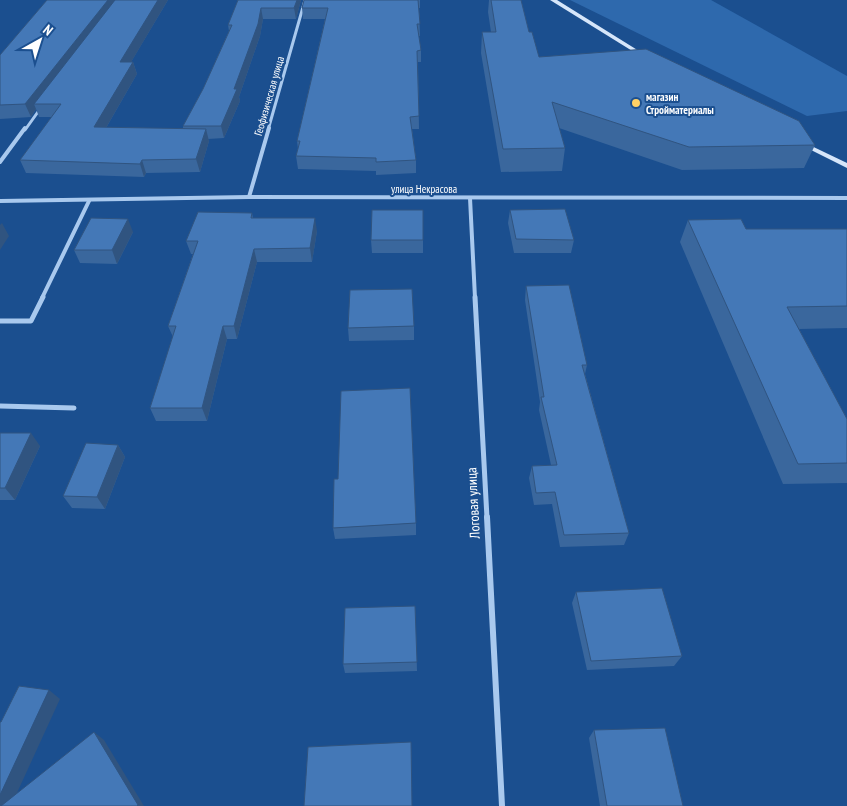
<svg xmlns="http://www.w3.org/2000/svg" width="847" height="806" font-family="'PT Sans Narrow',sans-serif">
<rect width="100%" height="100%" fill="#1b4f8f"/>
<path fill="#2e69ad" d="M570,0H711L847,76V111L807,116Z"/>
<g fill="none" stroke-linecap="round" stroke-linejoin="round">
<g stroke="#a9c9ee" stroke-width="3">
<path d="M25,130L40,109"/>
<path d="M268,130L305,0"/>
</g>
<g stroke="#a9c9ee" stroke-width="4">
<path d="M0,162L25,128"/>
<path d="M249,197L269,128"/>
<path d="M470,198L475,298"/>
<path d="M0,201L249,197L847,198"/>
<path d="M42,298L89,201"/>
</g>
<g stroke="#a9c9ee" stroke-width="5">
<path d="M475,297L487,518"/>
<path d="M0,321H31L43,297"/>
<path d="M0,406L74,408"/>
</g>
<path stroke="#a9c9ee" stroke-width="6" d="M487,517L502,806"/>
<g fill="#d6e6fa" fill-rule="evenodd">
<path d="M550,0H557L647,56L642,57Z"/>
<path d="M801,141L847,163V168L799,144L798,143Z"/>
</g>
</g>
<g fill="#3a679d">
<path d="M47,0H168L131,62H133L137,74L106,128H183V126L203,89L229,31L228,25L238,0H301L296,19H263L260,36L239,97L240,101L224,138L208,139L209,141L200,172L146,173L144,177L26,173L20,160L52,117H39L36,109L31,117L0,119V55Z"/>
<path d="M304,0H420V8H419L420,36H418L421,50V62H418L419,129H412L416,160V173L376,175V171L298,169L296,156L298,149L297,141L325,19H303L302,8Z"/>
<path d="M489,0H521L529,32L539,57L815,145L804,168L682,170L559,128L565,148L562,171L501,172L481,53L482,32H491L488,12Z"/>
<path d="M423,210V253H372L371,240Z"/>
<path d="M510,210L574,240L571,253H514L508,223Z"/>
<path d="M252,213L253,218L317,231L312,262H257L237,339H227L207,421H156L150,408L173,337L168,326L193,254H191L186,241Z"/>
<path d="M688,220L746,229H847V328L799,329L847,419V483L783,484L680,242Z"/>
<path d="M133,232L117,264L80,263L74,250Z"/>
<path d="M526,286L587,365L585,374L629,533L624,545L560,547L552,504L534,505L529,478L532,466L551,465L539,410L540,402L525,300Z"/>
<path d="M414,326V340L349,341L348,328Z"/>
<path d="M0,433L40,446L15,500H0Z"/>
<path d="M118,445L125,457L105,509L72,508L63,496Z"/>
<path d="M416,523V535L335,539L333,528Z"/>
<path d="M576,592L682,656L674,666L587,670L572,603Z"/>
<path d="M415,606L417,671L345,673L343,664Z"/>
<path d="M594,730L683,806H600L589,738Z"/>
</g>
<g fill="#305480">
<path d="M108,0H120L34,104L36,109L31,117L25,104Z"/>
<path d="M158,0H168L124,74L120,62Z"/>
<path d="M297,0H301L296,19L294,8Z"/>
<path d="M261,8L263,19L260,36L239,97L240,101L224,138L221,126L234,89Z"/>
<path d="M133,62L137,74L99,140L94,127Z"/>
<path d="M206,129L209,141L200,172L196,159Z"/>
<path d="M142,160L146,173L144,177L140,164Z"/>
<path d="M315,218L317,231L312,262L310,248Z"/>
<path d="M128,219L133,232L117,264L112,250Z"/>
<path d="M2,223L9,236L0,250V225Z"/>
<path d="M254,249L257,262L237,339L234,326Z"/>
<path d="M223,326L227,339L207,421L202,408Z"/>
<path d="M31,433L40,446L15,500L5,488Z"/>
<path d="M118,445L125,457L105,509L97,497Z"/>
<path d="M49,690L60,699L11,806H0V795Z"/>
<path d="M94,732L104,740L144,806H137Z"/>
</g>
<g fill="#4478b7" stroke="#305480">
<path d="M47,0H108L25,104L0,105V55Z"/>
<path d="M115,0H158L120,62H133L94,127L206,129L196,159L142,160L140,164L20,160L61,104H34Z"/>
<path d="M238,0H297L294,8H261L258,24L234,89H237L221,126H183L203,89L232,25H228Z"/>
<path d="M304,0H418L420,24H417L421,50L417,51L419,116L410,117L416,160L376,162V158L296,156L300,141H297L328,8H302Z"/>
<path d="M491,0H521L529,32H532L539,57L646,49L799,121L815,145L689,147L552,102L565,148L503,149L482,32H496Z"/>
<path d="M565,209L574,240L516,239L510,210Z"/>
<path d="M372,210H423V240H371Z"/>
<path d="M198,212L252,213L251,218H315L310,248L254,249L234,326H223L202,408H150L176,326H168L198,241H186Z"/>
<path d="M91,218L128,219L112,250H74Z"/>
<path d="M741,219L746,229H847V306L787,307L847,419V463L798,464L688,220Z"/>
<path d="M569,285L587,365H582L629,533L564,535L555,492L536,493L532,466L557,465L541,397H544L526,286Z"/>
<path d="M412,289L414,326L348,328L350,290Z"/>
<path d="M410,388L416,523L333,528L334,479H338L341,391Z"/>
<path d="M0,433H31L5,488H0Z"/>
<path d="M86,443L118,445L97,497L63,496Z"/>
<path d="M662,588L682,656L591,661L576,592Z"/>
<path d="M415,606L417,662L343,664L345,608Z"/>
<path d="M19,686L49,690L0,795V722H1Z"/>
<path d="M665,728L683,806H607L594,730Z"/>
<path d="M94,732L138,805L137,806H1Z"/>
<path d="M411,742L412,806H304L308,747Z"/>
</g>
<circle fill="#ffd166" stroke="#1b4f8f" stroke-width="2" cx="636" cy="103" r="5"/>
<g text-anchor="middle" stroke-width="4" stroke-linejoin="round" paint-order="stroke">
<g font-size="11" fill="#fff" stroke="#1b4f8f">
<text transform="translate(269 96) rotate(-74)" y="4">Геофизическая улица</text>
<text x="424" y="193">улица Некрасова</text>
</g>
<g font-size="11" font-weight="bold" fill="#fff" stroke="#1b4f8f" text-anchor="start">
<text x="646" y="101">магазин<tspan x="646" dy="13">Стройматериалы</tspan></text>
</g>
<g font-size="14" fill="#fff" stroke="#1b4f8f">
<text transform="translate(473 503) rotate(-93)" y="5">Логовая улица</text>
</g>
</g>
<g transform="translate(40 40) rotate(39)" stroke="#1b4f8f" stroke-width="4" paint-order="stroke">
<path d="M0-4L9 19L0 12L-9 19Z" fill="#ffffff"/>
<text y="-8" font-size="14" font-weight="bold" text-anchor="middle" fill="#ffffff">N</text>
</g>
</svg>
